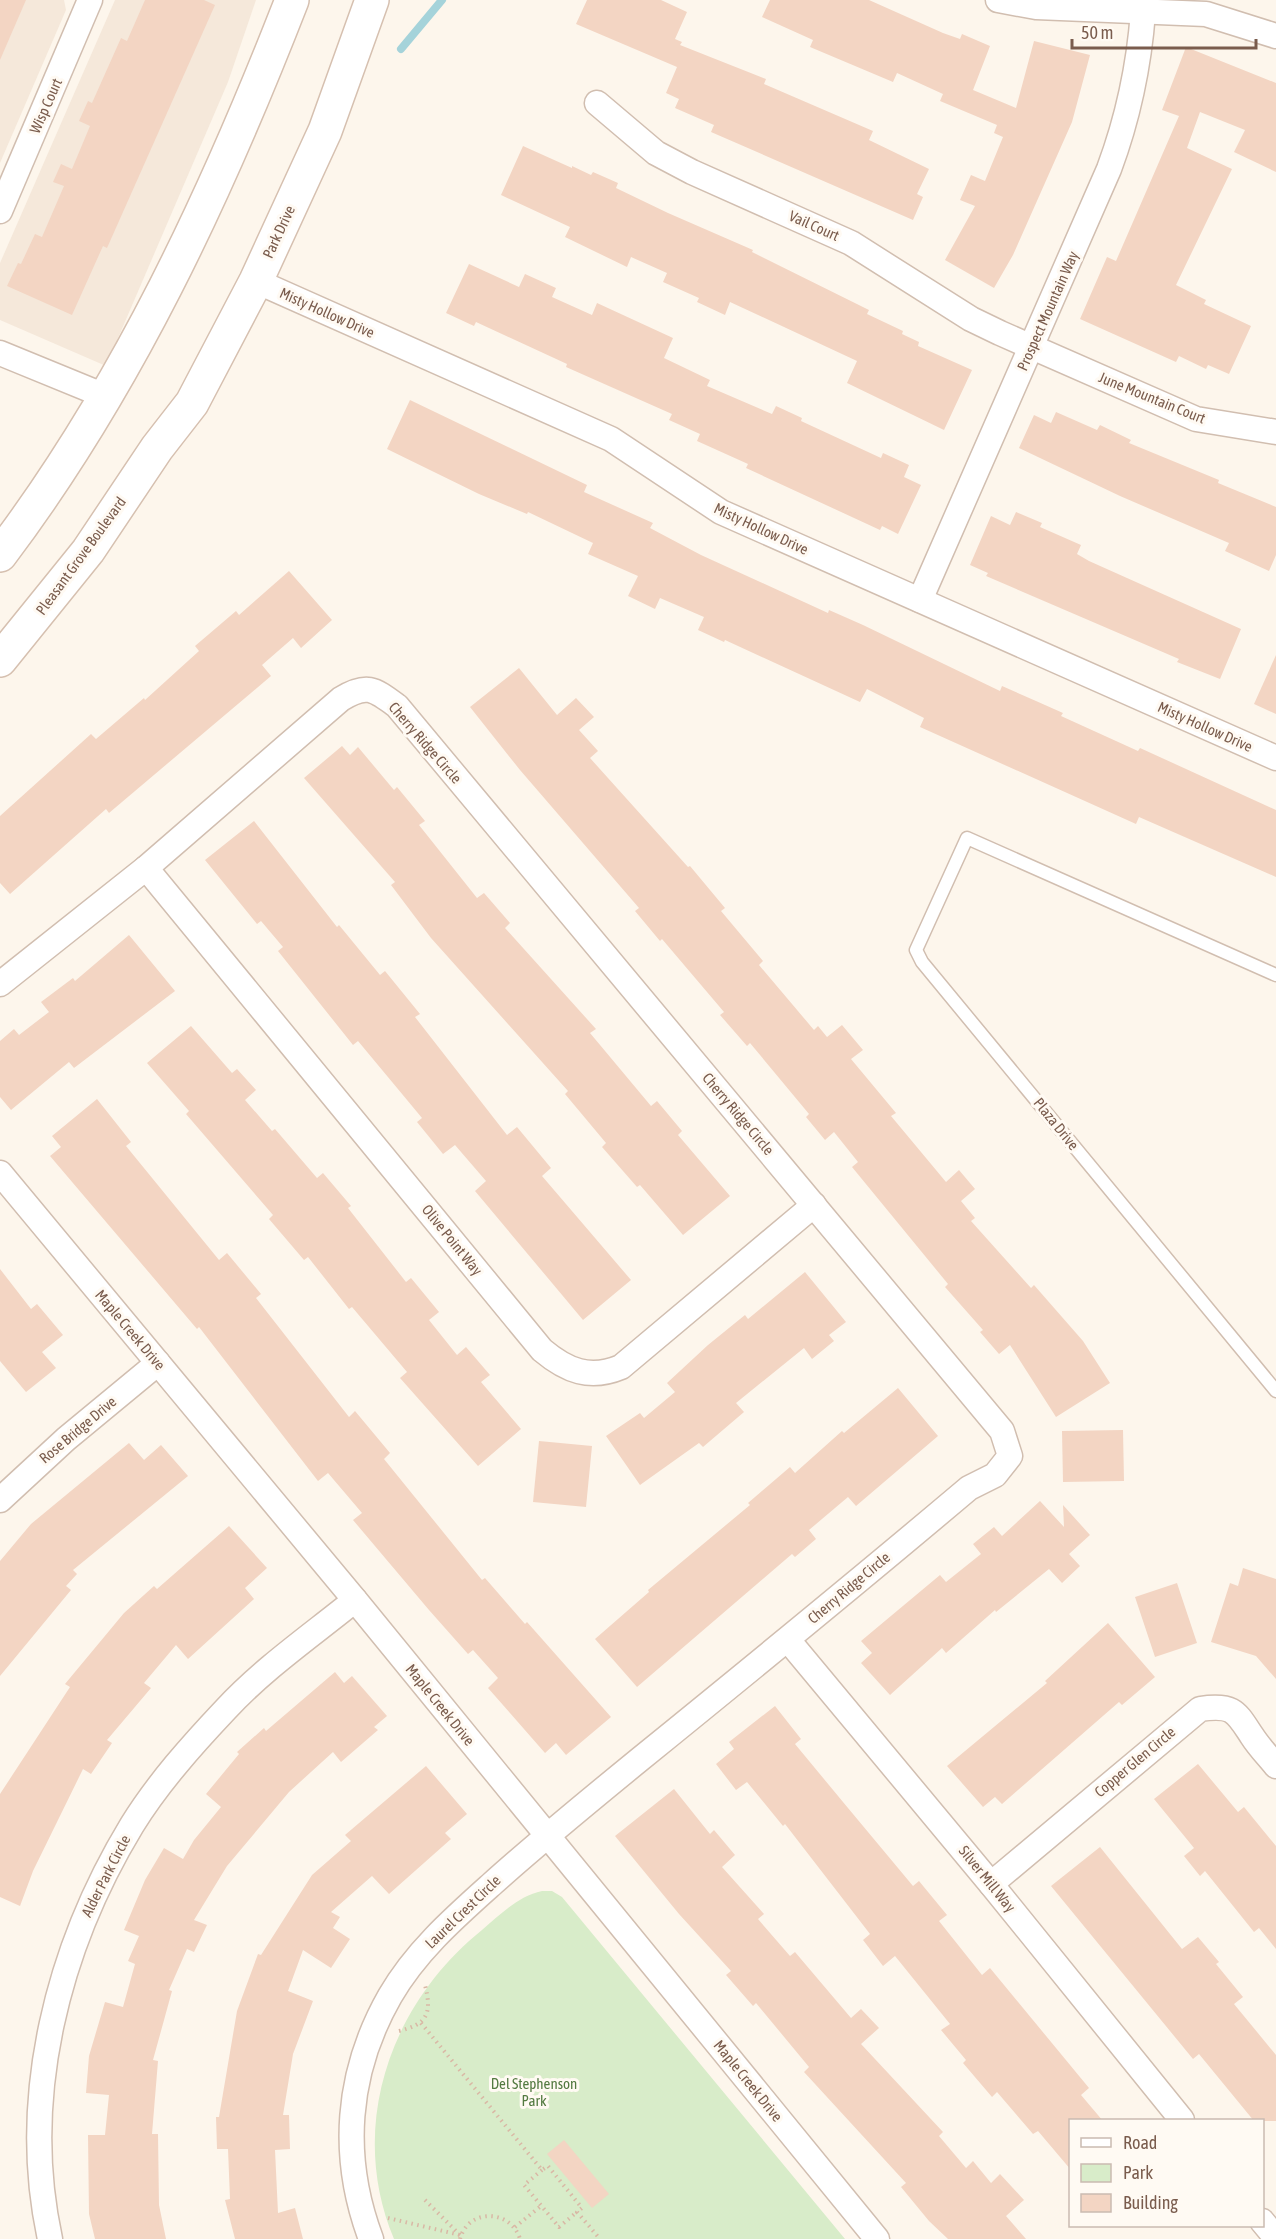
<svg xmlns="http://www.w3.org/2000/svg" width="1276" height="2239" font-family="'Asap Condensed',sans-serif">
<rect width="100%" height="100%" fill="#fdf6ec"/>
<g fill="#f5e8da">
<path d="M0,0H64L66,10L0,163Z"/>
<path d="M115,0H256L228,82L106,366L0,320V263Z"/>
</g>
<path fill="#d8ecc9" d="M542,1891H552L562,1897L845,2239H394C347,2127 390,2004 482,1930C500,1915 518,1896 542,1891Z"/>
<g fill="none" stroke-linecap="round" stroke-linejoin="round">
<path stroke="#a5d3da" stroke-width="8" d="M401,49L442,0"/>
</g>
<g fill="#f3d5c3">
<path d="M0,0H26L0,60Z"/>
<path d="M145,0H204L215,5L107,248L103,246L72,315L7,286L18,263L21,264L35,234L42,237L64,186L53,182L61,164L72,169L90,126L79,121L88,101L92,103L121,38L127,41Z"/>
<path d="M587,0H661L687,12L675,39L682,42L680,45L766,79L764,84L873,131L869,140L929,169L917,194L923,197L913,220L711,132L714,125L675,108L679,99L666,93L677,67L576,24Z"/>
<path d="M770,0H869L943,33L960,39L962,34L990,46L973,90L1016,108L1034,41L1090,55L1072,122L1013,255L994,288L945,260L975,206L960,200L971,175L985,181L1003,137L994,133L997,125L940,101L943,94L897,73L893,82L810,47L813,40L762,17Z"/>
<path d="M1186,47L1276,83V172L1234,152L1245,130L1200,112L1187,148L1232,169L1176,285L1206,300L1204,304L1251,326L1229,374L1208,365L1206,369L1179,356L1176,362L1080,319L1107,257L1116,261L1179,116L1162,110Z"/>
<path d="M523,146L572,168V166L591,175L593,172L618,183L616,188L668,213L753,250L752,252L869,310L867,314L903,331L902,334L919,342L918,346L972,370L944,430L847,383L857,361L730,302L725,315L697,302L699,298L663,282L667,273L631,257L627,267L565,237L570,227L501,195Z"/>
<path d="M469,264L519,287L525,274L556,288L552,297L592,315L597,303L673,338L664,358L710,380L707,386L772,414L776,406L802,418L801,421L881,458L883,453L909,465L904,477L921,485L898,534L882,526L880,530L746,468L748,464L697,441L700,434L669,420L672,414L566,367L567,364L476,322L474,326L446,313Z"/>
<path d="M410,400L587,485L584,492L653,523L650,528L701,555L828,613L829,610L863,625L1000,691L1002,686L1036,701L1063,713L1061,716L1138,751L1140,748L1276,810V877L1139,817L1136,824L920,727L924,718L867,689L860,702L725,640L724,642L698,630L704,617L660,598L655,609L628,596L638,576L588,554L593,543L528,512L527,514L479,494L387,449Z"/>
<path d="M1056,412L1097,430L1100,425L1131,440L1129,443L1219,480L1218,483L1276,507V555L1269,571L1225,551L1229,543L1120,496L1019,448L1034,415L1051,423Z"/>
<path d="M1016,512L1042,523L1040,527L1081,545L1077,554L1089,561L1241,629L1220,679L1177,662L1179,659L986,576L988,573L970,565L991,516L1010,525Z"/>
<path d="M289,571L332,620L301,648L293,638L262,665L271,676L109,813L106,809L10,894L0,883V816L91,734L96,739L144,698L145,700L199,651L195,646L236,611L239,615Z"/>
<path d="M1276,655V714L1254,704Z"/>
<path d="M519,668L557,715L576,698L594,717L579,730L598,751L590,758L688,867L690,866L725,908L721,911L763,961L759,965L814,1030L818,1026L827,1037L842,1025L863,1050L851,1059L896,1113L891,1116L946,1182L959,1170L975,1189L961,1201L975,1218L971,1221L1031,1288L1034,1285L1083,1341L1110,1383L1056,1417L1010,1345L999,1354L980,1332L983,1330L945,1287L948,1284L852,1167L858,1162L834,1132L825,1140L806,1117L809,1114L750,1043L747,1046L720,1015L724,1012L662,939L660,941L635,911L639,908L520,770L470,707Z"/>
<path d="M342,746L350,755L358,747L394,790L397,787L425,821L419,825L477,898L484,893L510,923L505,928L596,1029L590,1033L651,1106L657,1101L682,1131L678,1135L730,1196L683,1235L640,1185L637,1187L602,1147L606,1143L565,1094L568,1091L431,938L391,885L395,882L304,778Z"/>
<path d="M254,821L337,927L339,925L380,975L385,971L420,1014L415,1017L507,1135L517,1127L551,1168L542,1176L631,1280L583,1320L475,1191L486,1181L455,1145L443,1154L417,1122L422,1118L358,1041L353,1045L278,951L283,947L261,921L257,924L205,860Z"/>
<path d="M129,935L175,991L74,1068L69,1062L11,1110L0,1097V1041L14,1029L19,1035L49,1012L41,1002L73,978L75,981Z"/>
<path d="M191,1026L232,1073L237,1069L256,1090L245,1100L272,1131L275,1129L317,1178L323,1173L351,1206L348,1208L406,1282L411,1278L439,1312L429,1320L457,1355L466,1347L490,1375L481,1382L521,1429L478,1466L400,1378L407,1372L352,1307L349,1309L308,1257L304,1260L269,1219L273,1215L186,1114L189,1111L147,1063Z"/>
<path d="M97,1099L131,1142L126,1146L219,1260L227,1253L261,1294L256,1298L349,1417L355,1411L390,1453L384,1459L482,1580L485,1578L525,1624L527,1622L611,1717L566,1755L556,1743L545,1753L488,1688L498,1678L473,1650L468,1654L429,1610L353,1520L362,1513L328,1473L318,1481L199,1327L197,1329L50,1156L61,1147L52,1136Z"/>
<path d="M0,1269L31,1309L37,1304L63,1335L42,1352L56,1368L26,1392L0,1361Z"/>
<path d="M805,1272L846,1322L829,1335L834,1341L812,1359L804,1348L736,1403L744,1412L703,1447L699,1443L640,1485L606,1436L640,1413L644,1418L675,1392L667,1383L708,1345L745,1315L748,1319Z"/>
<path d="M898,1388L938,1436L856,1506L848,1497L809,1530L816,1539L795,1557L792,1554L637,1687L595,1639L649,1592L648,1590L750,1505L748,1503L790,1467L795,1473L842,1431L844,1433Z"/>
<path d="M1123,1430L1124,1481L1063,1482L1062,1431Z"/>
<path d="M539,1441L592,1446L586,1507L533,1502Z"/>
<path d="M129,1443L144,1460L161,1445L188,1476L73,1570L77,1574L66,1586L71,1590L0,1676V1561L31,1524Z"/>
<path d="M1040,1501L1064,1527L1063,1505L1090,1535L1069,1554L1080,1566L1062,1583L1049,1569L996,1612L995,1610L946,1653L942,1648L890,1695L861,1663L872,1653L861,1641L940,1575L946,1582L981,1554L973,1544L994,1527L1002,1536Z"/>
<path d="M229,1526L267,1568L245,1588L254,1599L188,1659L176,1645L144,1683L151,1688L107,1740L112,1743L91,1774L83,1769L33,1871L20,1906L0,1897V1794L70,1687L65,1684L124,1613L154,1586L157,1589Z"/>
<path d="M1243,1568L1276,1579V1679L1256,1656L1211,1642L1230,1583L1238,1586Z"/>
<path d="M1177,1583L1197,1643L1155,1657L1135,1597Z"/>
<path d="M1108,1623L1155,1677L1122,1705L1119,1702L1002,1804L995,1797L983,1807L947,1766L1047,1683L1045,1681Z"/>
<path d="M335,1672L344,1683L352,1676L387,1716L374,1727L378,1730L341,1762L333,1752L289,1792L227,1866L194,1920L207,1925L194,1952L187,1949L169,1990L172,1991L153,2060L158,2061L152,2134H158L159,2205L166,2239H95L89,2214L88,2135H105L109,2095L86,2093L89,2056L105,2002L123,2007L135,1964L128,1961L139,1936L124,1930L145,1880L164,1848L183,1859L194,1840L221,1807L206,1794L239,1754L237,1752L264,1728L266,1731Z"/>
<path d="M775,1706L801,1739L795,1744L843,1802L913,1886L919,1881L947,1915L939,1921L982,1975L990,1968L1089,2088L1081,2095L1103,2121H1071V2170L1038,2131L1033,2134L997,2092L992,2097L963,2063L966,2060L941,2030L950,2024L895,1956L883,1966L863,1940L870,1934L785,1824L783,1826L747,1782L736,1790L716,1764L734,1749L729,1742Z"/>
<path d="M1198,1764L1238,1812L1244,1807L1276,1846V1949L1259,1928L1254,1932L1205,1871L1200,1876L1184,1856L1194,1848L1154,1799Z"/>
<path d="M426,1766L467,1814L445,1833L451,1839L389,1894L372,1876L331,1912L340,1917L333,1928L350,1939L331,1968L303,1950L288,1991L313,2001L293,2054L283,2115H289L290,2149L275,2150L278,2213L295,2208L303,2239H235L225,2200L230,2199L228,2149H217L216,2117H219L237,2011L258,1954L261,1955L312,1875L351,1841L345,1835Z"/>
<path d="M674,1789L710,1834L714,1830L735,1855L722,1867L764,1914L758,1919L790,1956L795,1952L851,2018L861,2009L879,2028L861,2044L943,2132L939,2136L966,2168L973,2161L991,2183L1000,2174L1024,2200L1006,2216L1026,2239H948L929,2221L901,2187L906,2183L804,2072L809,2067L756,2003L753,2006L726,1975L731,1971L679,1914L615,1836Z"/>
<path d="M1100,1847L1182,1949L1198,1937L1219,1962L1216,1964L1243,1997L1234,2004L1276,2055V2121H1254L1199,2054L1193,2059L1051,1886Z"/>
<path d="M564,2140L609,2194L592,2208L547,2154Z"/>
</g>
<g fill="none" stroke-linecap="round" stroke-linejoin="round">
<defs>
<path id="service" d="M1276,975L967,838L916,950L922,962L1276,1391"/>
<g id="minor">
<path d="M998,0L1036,7L1206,14L1276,36"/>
<path d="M597,103L656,153L692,172L851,243L971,319L1000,333L1196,419L1276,432"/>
<path d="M0,211L90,0"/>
<path d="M256,281L611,439L721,512L1276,758"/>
<path d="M0,353L105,396"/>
<path d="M920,600L1109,169C1128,118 1139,66 1143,12"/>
<path d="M146,868L542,1350C567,1371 590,1380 621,1367L814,1205"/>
<path d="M0,984L146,868L341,699C367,683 374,689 397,706L1002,1431L1010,1456L995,1475L969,1488C860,1580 750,1670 639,1760C590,1800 541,1840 493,1883C455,1917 416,1951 390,1996C346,2073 340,2157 371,2239"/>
<path d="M0,1173L355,1600L877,2239"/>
<path d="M0,1500L66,1439L158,1363"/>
<path d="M788,1640L991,1884L1182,2120"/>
<path d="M991,1884L1200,1709C1234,1704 1236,1712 1252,1736C1259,1747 1268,1756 1276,1766"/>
<path d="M1262,2221L1276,2238"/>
<path d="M50,2239C19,2097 58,1947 132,1825C158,1783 192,1745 226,1709C264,1668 312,1635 355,1600"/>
</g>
<g id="secondary">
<path d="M0,555C127,387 216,195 292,0"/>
<path d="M0,660L88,551L157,448L192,403L256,281L325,131L372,0"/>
</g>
</defs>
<use href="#service" stroke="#d1beb0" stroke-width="15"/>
<use href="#minor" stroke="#d1beb0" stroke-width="27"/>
<use href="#secondary" stroke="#d6c0b0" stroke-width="36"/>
<g stroke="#d9b8a5" stroke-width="4" stroke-dasharray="1.5 4.5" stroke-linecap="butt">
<path d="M421,2023L542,2170L548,2166L582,2208L577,2212L600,2239"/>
<path d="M399,2031C428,2024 432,2013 425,1985"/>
<path d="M542,2170L524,2185L559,2227L577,2212"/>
<path d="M425,2200L460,2235"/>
<path d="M388,2218L460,2235"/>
<path d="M515,2227L541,2206"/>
<path d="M460,2239C468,2208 511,2209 520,2239"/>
</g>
<use href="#service" stroke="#fff" stroke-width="12"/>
<use href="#minor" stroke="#fff" stroke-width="24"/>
<use href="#secondary" stroke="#fff" stroke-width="33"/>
</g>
<g text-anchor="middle" stroke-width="6" stroke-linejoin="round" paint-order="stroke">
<g font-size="15" fill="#7a5c4d" stroke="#fffaf3">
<text transform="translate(46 106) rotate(-66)" y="5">Wisp Court</text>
<text transform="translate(814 226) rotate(24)" y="5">Vail Court</text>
<text transform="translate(279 232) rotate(-65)" y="5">Park Drive</text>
<text transform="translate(1048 311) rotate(-66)" y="5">Prospect Mountain Way</text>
<text transform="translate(327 313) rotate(24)" y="5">Misty Hollow Drive</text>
<text transform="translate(1152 398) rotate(22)" y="5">June Mountain Court</text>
<text transform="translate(761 529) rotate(25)" y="5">Misty Hollow Drive</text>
<text transform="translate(81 556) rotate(-54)" y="5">Pleasant Grove Boulevard</text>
<text transform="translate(1205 727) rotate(24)" y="5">Misty Hollow Drive</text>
<text transform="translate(425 743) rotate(49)" y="5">Cherry Ridge Circle</text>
<text transform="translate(738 1114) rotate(50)" y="5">Cherry Ridge Circle</text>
<text transform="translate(1056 1124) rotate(51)" y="5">Plaza Drive</text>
<text transform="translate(452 1240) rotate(51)" y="5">Olive Point Way</text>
<text transform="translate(130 1330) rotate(50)" y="5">Maple Creek Drive</text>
<text transform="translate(78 1430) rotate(-40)" y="5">Rose Bridge Drive</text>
<text transform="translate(849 1588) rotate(-40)" y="5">Cherry Ridge Circle</text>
<text transform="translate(440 1705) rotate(51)" y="5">Maple Creek Drive</text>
<text transform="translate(1135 1762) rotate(-40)" y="5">Copper Glen Circle</text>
<text transform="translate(106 1876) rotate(-63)" y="5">Alder Park Circle</text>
<text transform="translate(987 1879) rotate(51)" y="5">Silver Mill Way</text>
<text transform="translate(463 1912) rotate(-44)" y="5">Laurel Crest Circle</text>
<text transform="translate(748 2081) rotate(51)" y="5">Maple Creek Drive</text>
</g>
<g font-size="15" fill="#537a41" stroke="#fffaf3">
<text x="534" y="2089">Del Stephenson<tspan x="534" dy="17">Park</tspan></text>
</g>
</g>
<rect x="1069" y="2119" width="195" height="108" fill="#fffaf3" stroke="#cabbb1" stroke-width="1.5"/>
<rect x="1081" y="2138" width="30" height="9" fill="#ffffff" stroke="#cabbb1" stroke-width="1.5"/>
<text x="1123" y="2149" font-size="18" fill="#7a5c4d">Road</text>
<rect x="1081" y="2164" width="30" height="18" fill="#d8ecc9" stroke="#cabbb1" stroke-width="1.5"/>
<text x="1123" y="2179" font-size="18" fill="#7a5c4d">Park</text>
<rect x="1081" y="2194" width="30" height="18" fill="#f3d5c3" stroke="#cabbb1" stroke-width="1.5"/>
<text x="1123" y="2209" font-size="18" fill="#7a5c4d">Building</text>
<path d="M1072 39v9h184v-9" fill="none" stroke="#7a5c4d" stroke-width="3"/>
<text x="1081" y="39" font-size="18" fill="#7a5c4d" stroke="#fffaf3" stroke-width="4.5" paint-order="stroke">50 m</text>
</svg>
